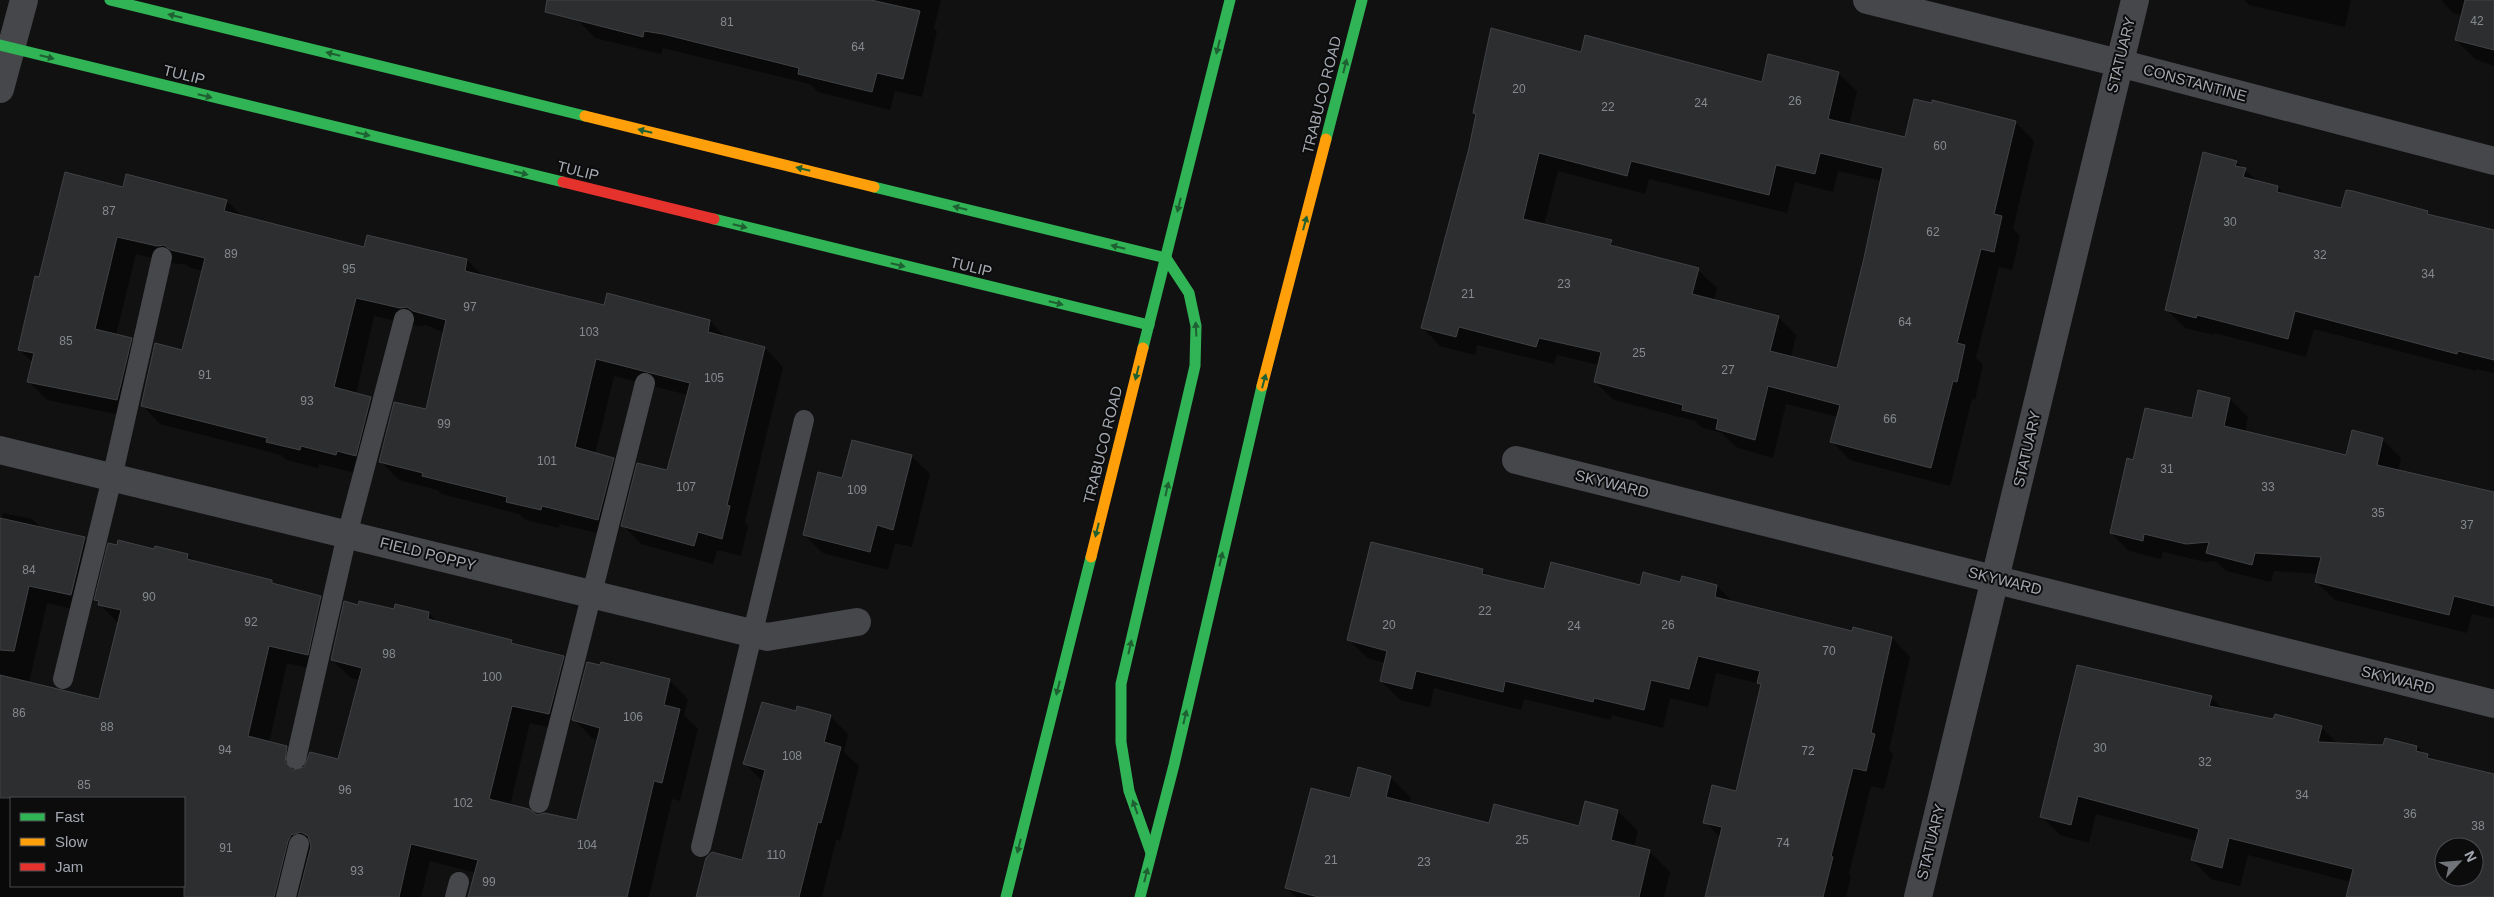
<svg xmlns="http://www.w3.org/2000/svg" width="2494" height="897" font-family="Arial,sans-serif">
<rect width="100%" height="100%" fill="#111112"/>
<g fill="#0007" fill-rule="evenodd">
<path d="M581,0H941L934,28L937,31L922,97L895,91L890,110L818,92L810,84L663,48L661,54L595,38L577,19Z"/>
<path d="M2244,0H2351L2345,27L2249,5Z"/>
<path d="M2441,0H2494V66L2475,59L2456,40L2462,15L2453,13Z"/>
<path d="M1582,53L1762,84L1838,73L1857,91L1849,125L1906,138L2015,122L2034,141L2013,229L2020,236L2012,270L1999,267L1976,358L1983,365L1975,400L1972,399L1950,486L1850,460L1832,442L1838,417L1786,404L1773,458L1736,447L1722,433L1702,428L1695,421L1614,400L1595,382L1599,365L1557,355L1554,364L1477,345L1475,355L1440,346L1422,327L1470,148L1477,116L1474,113ZM1558,171L1645,194L1649,179L1787,213L1795,182L1833,192L1838,171L1882,181L1866,258L1838,370L1791,358L1796,335L1778,317L1714,301L1717,288L1698,270L1618,249L1611,242L1544,225Z"/>
<path d="M2236,162L2258,182L2278,187L2286,196L2341,210L2427,212L2431,216L2494,241V373L2476,369V371L2314,329L2306,357L2215,333L2214,335L2185,328L2166,309Z"/>
<path d="M124,188L227,201L243,217L365,248L467,260L484,277L605,307L710,321L727,339L765,348L783,367L745,522L748,526L741,556L717,550L713,564L641,544L623,525L668,472L688,395L614,376L595,454L613,459L632,478L617,538L560,524L559,528L526,520L519,514L442,494L437,490L399,480L380,461L426,411L445,333L426,325L419,326L374,316L356,394L371,398L389,416L374,473L356,468L355,473L319,464L318,468L286,460L281,455L160,424L142,405L183,352L204,271L191,268L185,264H177L136,254L116,335L131,339L149,357L136,418L47,400L28,381L33,363L19,349L40,278Z"/>
<path d="M2230,399L2248,417L2245,432L2346,457L2382,439L2401,458L2398,471L2494,494V619L2472,614L2467,633L2335,600L2316,582L2318,574L2274,571L2271,582L2226,571L2216,561L2205,562L2163,552L2161,559L2129,551L2111,533L2134,461L2193,420Z"/>
<path d="M911,456L930,474L912,547L895,543L888,570L823,553L804,535L843,479Z"/>
<path d="M3,513L32,519L41,528L85,538L103,557L90,613L47,603L29,683L100,701L119,624L96,600L155,551L188,555L195,562L272,581L276,586L320,597L339,615L326,672L287,663L269,743L286,748L306,767L339,761L360,680L351,678L332,660L359,606L429,613L438,623L511,641L516,646L563,658L582,676L568,732L530,723L510,805L536,816L578,822L598,740L592,738L574,719L669,680L688,699L684,715L698,729L680,801L672,799L649,897H470L476,873L430,861L421,897H0V526ZM11,798H184V886H11Z"/>
<path d="M1482,570L1490,577L1545,591L1681,584L1683,578L1717,586L1734,603L1853,633L1892,638L1910,657L1889,750L1893,754L1884,789L1871,786L1849,874L1851,876L1846,897H1706L1721,838L1705,822L1736,793L1762,686L1760,684L1716,673L1708,707L1670,698L1663,728L1612,715L1611,720L1524,699L1521,710L1434,688L1430,707L1400,700L1381,681L1386,663L1367,658L1349,640Z"/>
<path d="M2211,697L2224,710L2321,727L2338,744L2417,747L2432,760L2494,775V897H2350L2351,882L2248,855L2240,886L2211,879L2192,860L2197,841L2096,814L2089,843L2060,835L2042,817ZM2444,847H2474V877H2444Z"/>
<path d="M797,712L830,716L848,734L844,752L859,766L840,841L836,840L822,897H696L743,861L763,782L745,764Z"/>
<path d="M1391,778L1411,798L1409,804L1490,825L1580,827L1618,811L1638,831L1634,847L1649,851L1670,872L1664,897H1296L1287,888L1351,800Z"/>
</g>
<g fill="#2d2e2f" stroke="#414245" fill-rule="evenodd">
<path d="M547,0H871L920,11L903,79L877,73L872,92L798,74L799,68L663,34L644,31L643,37L545,12Z"/>
<path d="M2465,0H2494V50L2455,40Z"/>
<path d="M1491,28L1581,52L1585,35L1762,82L1768,54L1839,72L1828,119L1905,137L1914,99L1932,103V100L2016,121L1994,214L2002,216L1994,252L1981,249L1957,343L1965,345L1957,382L1953,381L1931,468L1830,442L1840,405L1768,386L1755,440L1716,429L1718,419L1682,410L1683,405L1594,382L1601,352L1539,338L1536,347L1459,327L1456,337L1421,328L1469,148L1476,114L1473,113ZM1539,153L1627,176L1631,161L1769,195L1776,165L1815,174L1820,153L1883,168L1864,258L1837,368L1770,351L1779,316L1692,294L1699,268L1610,245L1612,240L1523,219Z"/>
<path d="M2203,152L2237,161L2235,166L2246,168L2243,177L2278,186L2277,192L2341,208L2346,190L2353,191L2428,211L2427,214L2494,230V360L2458,351L2457,354L2295,311L2288,339L2197,315L2196,318L2165,310Z"/>
<path d="M65,172L123,187L126,174L227,200L224,211L364,247L367,235L467,259L465,271L604,305L607,293L710,320L708,332L765,347L727,505L730,506L722,539L698,532L694,546L621,526L637,463L667,470L690,383L596,359L575,447L614,458L598,520L542,506L541,510L506,502L507,497L422,476L423,473L379,462L394,402L426,409L446,320L413,311L407,307L400,308L356,298L334,387L371,397L356,456L337,451L336,455L301,446L300,450L266,442L267,438L141,406L155,343L182,350L205,258L171,250L164,245L157,246L117,237L95,329L132,338L117,400L27,382L34,353L18,350L35,276L39,277Z"/>
<path d="M2198,390L2230,398L2224,426L2346,455L2352,430L2383,438L2377,465L2494,492V606L2454,596L2449,615L2315,582L2321,557L2255,553L2252,565L2206,553L2209,542L2186,544L2144,534L2143,541L2110,533L2127,458L2133,460L2145,408L2192,418Z"/>
<path d="M852,440L912,455L893,530L877,525L870,552L803,535L818,472L842,478Z"/>
<path d="M0,518L85,537L71,595L29,586L14,651L0,650Z"/>
<path d="M118,540L154,549L155,546L188,554L187,559L272,580V583L321,596L308,655L269,646L248,736L287,746L285,762L293,770L304,767L310,752L338,759L362,668L331,660L344,601L358,605L359,601L394,609L395,604L429,612L428,619L512,640L511,643L564,656L549,714L512,706L489,799L529,809L537,815L545,813L577,820L600,728L572,720L587,662L600,665L601,662L670,679L664,705L680,709L662,783L654,781L627,897H468L478,860L411,844L399,897H298L311,846L308,836L301,832L291,835L288,841L274,897H184V798H0V675L99,699L121,610L98,605L99,601L94,600L108,543L117,545Z"/>
<path d="M1371,542L1483,569L1482,574L1544,589L1551,562L1640,585L1643,572L1680,582L1682,576L1717,585L1715,597L1852,631L1853,627L1892,637L1871,733L1875,734L1866,771L1853,768L1831,856L1833,857L1823,897H1705L1722,827L1703,823L1712,785L1736,791L1761,684L1757,683L1760,671L1698,656L1689,689L1651,680L1644,710L1594,698L1593,702L1505,681L1503,692L1416,671L1412,689L1380,681L1387,651L1347,640Z"/>
<path d="M2077,665L2212,696L2209,706L2273,719L2275,714L2322,726L2318,742L2383,745L2385,738L2417,746L2416,751L2428,754L2427,758L2494,774V897H2346L2353,869L2229,838L2222,868L2191,860L2199,829L2078,796L2071,825L2040,817ZM2444,847H2474V877H2444Z"/>
<path d="M762,702L796,711L797,706L831,715L824,742L841,747L821,823L818,822L799,897H696L706,858L712,852L742,860L765,770L743,764Z"/>
<path d="M1358,767L1391,776L1386,797L1489,823L1494,804L1579,826L1585,801L1618,810L1611,840L1650,850L1639,897H1318L1285,888L1311,788L1350,798Z"/>
</g>
<g fill="none" stroke-linecap="round" stroke-linejoin="round">
<g stroke="#46474a" stroke-width="20">
<path d="M63,679L112,478L162,257"/>
<path d="M296,759L347,535L404,319"/>
<path d="M539,803L645,383"/>
<path d="M701,847L804,420"/>
<path d="M286,897L299,844"/>
<path d="M455,897L459,882"/>
</g>
<g stroke="#46474a" stroke-width="28">
<path d="M1867,0L2119,63L2494,161"/>
<path d="M0,89L24,0"/>
<path d="M0,450L767,637L857,622"/>
<path d="M1516,460L2494,704"/>
<path d="M1918,897L2135,0"/>
</g>
<g stroke="#30b455" stroke-width="11">
<path d="M110,0L585,116"/>
<path d="M0,45L563,182"/>
<path d="M1326,139L1362,0"/>
<path d="M874,187L1166,258"/>
<path d="M714,219L1149,325"/>
<path d="M1143,348L1230,0"/>
<path d="M1151,853L1129,791L1121,742V684L1195,366L1196,326L1189,293L1166,258"/>
<path d="M1006,897L1091,557"/>
<path d="M1140,897L1174,765L1262,386"/>
</g>
<g stroke="#ff9f0a" stroke-width="11">
<path d="M585,116L874,187"/>
<path d="M1262,386L1326,139"/>
<path d="M1091,557L1143,348"/>
</g>
<path stroke="#e5322d" stroke-width="11" d="M563,182L714,219"/>
</g>
<defs><path id="oneway-solid" d="M-6-.8H1V-3.2L6.5 0L1 3.2V.8H-6Z" transform="scale(1.25)"/></defs>
<g fill="#1e6031">
<use href="#oneway-solid" transform="translate(175 16) rotate(-166)"/>
<use href="#oneway-solid" transform="translate(1218 47) rotate(104)"/>
<use href="#oneway-solid" transform="translate(333 54) rotate(-166)"/>
<use href="#oneway-solid" transform="translate(47 57) rotate(14)"/>
<use href="#oneway-solid" transform="translate(1345 66) rotate(-76)"/>
<use href="#oneway-solid" transform="translate(205 96) rotate(14)"/>
<use href="#oneway-solid" transform="translate(645 131) rotate(-166)"/>
<use href="#oneway-solid" transform="translate(363 134) rotate(14)"/>
<use href="#oneway-solid" transform="translate(803 169) rotate(-166)"/>
<use href="#oneway-solid" transform="translate(521 173) rotate(14)"/>
<use href="#oneway-solid" transform="translate(1179 205) rotate(104)"/>
<use href="#oneway-solid" transform="translate(960 208) rotate(-166)"/>
<use href="#oneway-solid" transform="translate(1305 223) rotate(-75)"/>
<use href="#oneway-solid" transform="translate(740 226) rotate(14)"/>
<use href="#oneway-solid" transform="translate(1118 247) rotate(-166)"/>
<use href="#oneway-solid" transform="translate(898 265) rotate(14)"/>
<use href="#oneway-solid" transform="translate(1056 303) rotate(14)"/>
<use href="#oneway-solid" transform="translate(1196 329) rotate(-93)"/>
<use href="#oneway-solid" transform="translate(1137 373) rotate(104)"/>
<use href="#oneway-solid" transform="translate(1264 381) rotate(-75)"/>
<use href="#oneway-solid" transform="translate(1167 489) rotate(-77)"/>
<use href="#oneway-solid" transform="translate(1097 530) rotate(104)"/>
<use href="#oneway-solid" transform="translate(1221 559) rotate(-77)"/>
<use href="#oneway-solid" transform="translate(1130 647) rotate(-77)"/>
<use href="#oneway-solid" transform="translate(1058 688) rotate(104)"/>
<use href="#oneway-solid" transform="translate(1185 717) rotate(-77)"/>
<use href="#oneway-solid" transform="translate(1135 807) rotate(-110)"/>
<use href="#oneway-solid" transform="translate(1019 846) rotate(104)"/>
<use href="#oneway-solid" transform="translate(1146 875) rotate(-76)"/>
</g>
<g text-anchor="middle" stroke-width="4" stroke-linejoin="round" paint-order="stroke">
<g font-size="12" fill="#868a90">
<text x="2477" y="25">42</text>
<text x="727" y="26">81</text>
<text x="858" y="51">64</text>
<text x="1519" y="93">20</text>
<text x="1795" y="105">26</text>
<text x="1701" y="107">24</text>
<text x="1608" y="111">22</text>
<text x="1940" y="150">60</text>
<text x="109" y="215">87</text>
<text x="2230" y="226">30</text>
<text x="1933" y="236">62</text>
<text x="231" y="258">89</text>
<text x="2320" y="259">32</text>
<text x="349" y="273">95</text>
<text x="2428" y="278">34</text>
<text x="1564" y="288">23</text>
<text x="1468" y="298">21</text>
<text x="470" y="311">97</text>
<text x="1905" y="326">64</text>
<text x="589" y="336">103</text>
<text x="66" y="345">85</text>
<text x="1639" y="357">25</text>
<text x="1728" y="374">27</text>
<text x="205" y="379">91</text>
<text x="714" y="382">105</text>
<text x="307" y="405">93</text>
<text x="1890" y="423">66</text>
<text x="444" y="428">99</text>
<text x="547" y="465">101</text>
<text x="2167" y="473">31</text>
<text x="686" y="491">107</text>
<text x="2268" y="491">33</text>
<text x="857" y="494">109</text>
<text x="2378" y="517">35</text>
<text x="2467" y="529">37</text>
<text x="29" y="574">84</text>
<text x="149" y="601">90</text>
<text x="1485" y="615">22</text>
<text x="251" y="626">92</text>
<text x="1389" y="629">20</text>
<text x="1668" y="629">26</text>
<text x="1574" y="630">24</text>
<text x="1829" y="655">70</text>
<text x="389" y="658">98</text>
<text x="492" y="681">100</text>
<text x="19" y="717">86</text>
<text x="633" y="721">106</text>
<text x="107" y="731">88</text>
<text x="2100" y="752">30</text>
<text x="225" y="754">94</text>
<text x="1808" y="755">72</text>
<text x="792" y="760">108</text>
<text x="2205" y="766">32</text>
<text x="84" y="789">85</text>
<text x="345" y="794">96</text>
<text x="2302" y="799">34</text>
<text x="463" y="807">102</text>
<text x="2410" y="818">36</text>
<text x="2478" y="830">38</text>
<text x="1522" y="844">25</text>
<text x="1783" y="847">74</text>
<text x="587" y="849">104</text>
<text x="226" y="852">91</text>
<text x="776" y="859">110</text>
<text x="1331" y="864">21</text>
<text x="1424" y="866">23</text>
<text x="357" y="875">93</text>
<text x="489" y="886">99</text>
</g>
<g font-size="15" fill="#a4a9b1" stroke="#0c0c0d">
<text transform="translate(2121 55) rotate(-76)" y="5">STATUARY</text>
<text transform="translate(184 75) rotate(14)" y="5">TULIP</text>
<text transform="translate(2195 83) rotate(15)" y="5">CONSTANTINE</text>
<text transform="translate(1322 95) rotate(-76)" y="5">TRABUCO ROAD</text>
<text transform="translate(578 171) rotate(14)" y="5">TULIP</text>
<text transform="translate(971 267) rotate(14)" y="5">TULIP</text>
<text transform="translate(1103 445) rotate(-76)" y="5">TRABUCO ROAD</text>
<text transform="translate(2027 449) rotate(-77)" y="5">STATUARY</text>
<text transform="translate(1612 484) rotate(14)" y="5">SKYWARD</text>
<text transform="translate(428 554) rotate(14)" y="5">FIELD POPPY</text>
<text transform="translate(2005 581) rotate(14)" y="5">SKYWARD</text>
<text transform="translate(2398 680) rotate(14)" y="5">SKYWARD</text>
<text transform="translate(1931 842) rotate(-76)" y="5">STATUARY</text>
</g>
</g>
<rect x="10" y="797" width="175" height="90" fill="#0c0c0d" stroke="#494b4f"/>
<rect x="20" y="813" width="25" height="8" fill="#30b455" stroke="#494b4f"/>
<text x="55" y="822" font-size="15" fill="#a4a9b1">Fast</text>
<rect x="20" y="838" width="25" height="8" fill="#ff9f0a" stroke="#494b4f"/>
<text x="55" y="847" font-size="15" fill="#a4a9b1">Slow</text>
<rect x="20" y="863" width="25" height="8" fill="#e5322d" stroke="#494b4f"/>
<text x="55" y="872" font-size="15" fill="#a4a9b1">Jam</text>
<g transform="translate(2459 862) rotate(64)"><circle r="24" fill="#0c0c0d" stroke="#494b4f"/>
<path d="M0-4L9 19L0 12L-9 19Z" fill="#717479"/>
<text y="-8" font-size="14" font-weight="bold" text-anchor="middle" fill="#a4a9b1">N</text>
</g>
</svg>
